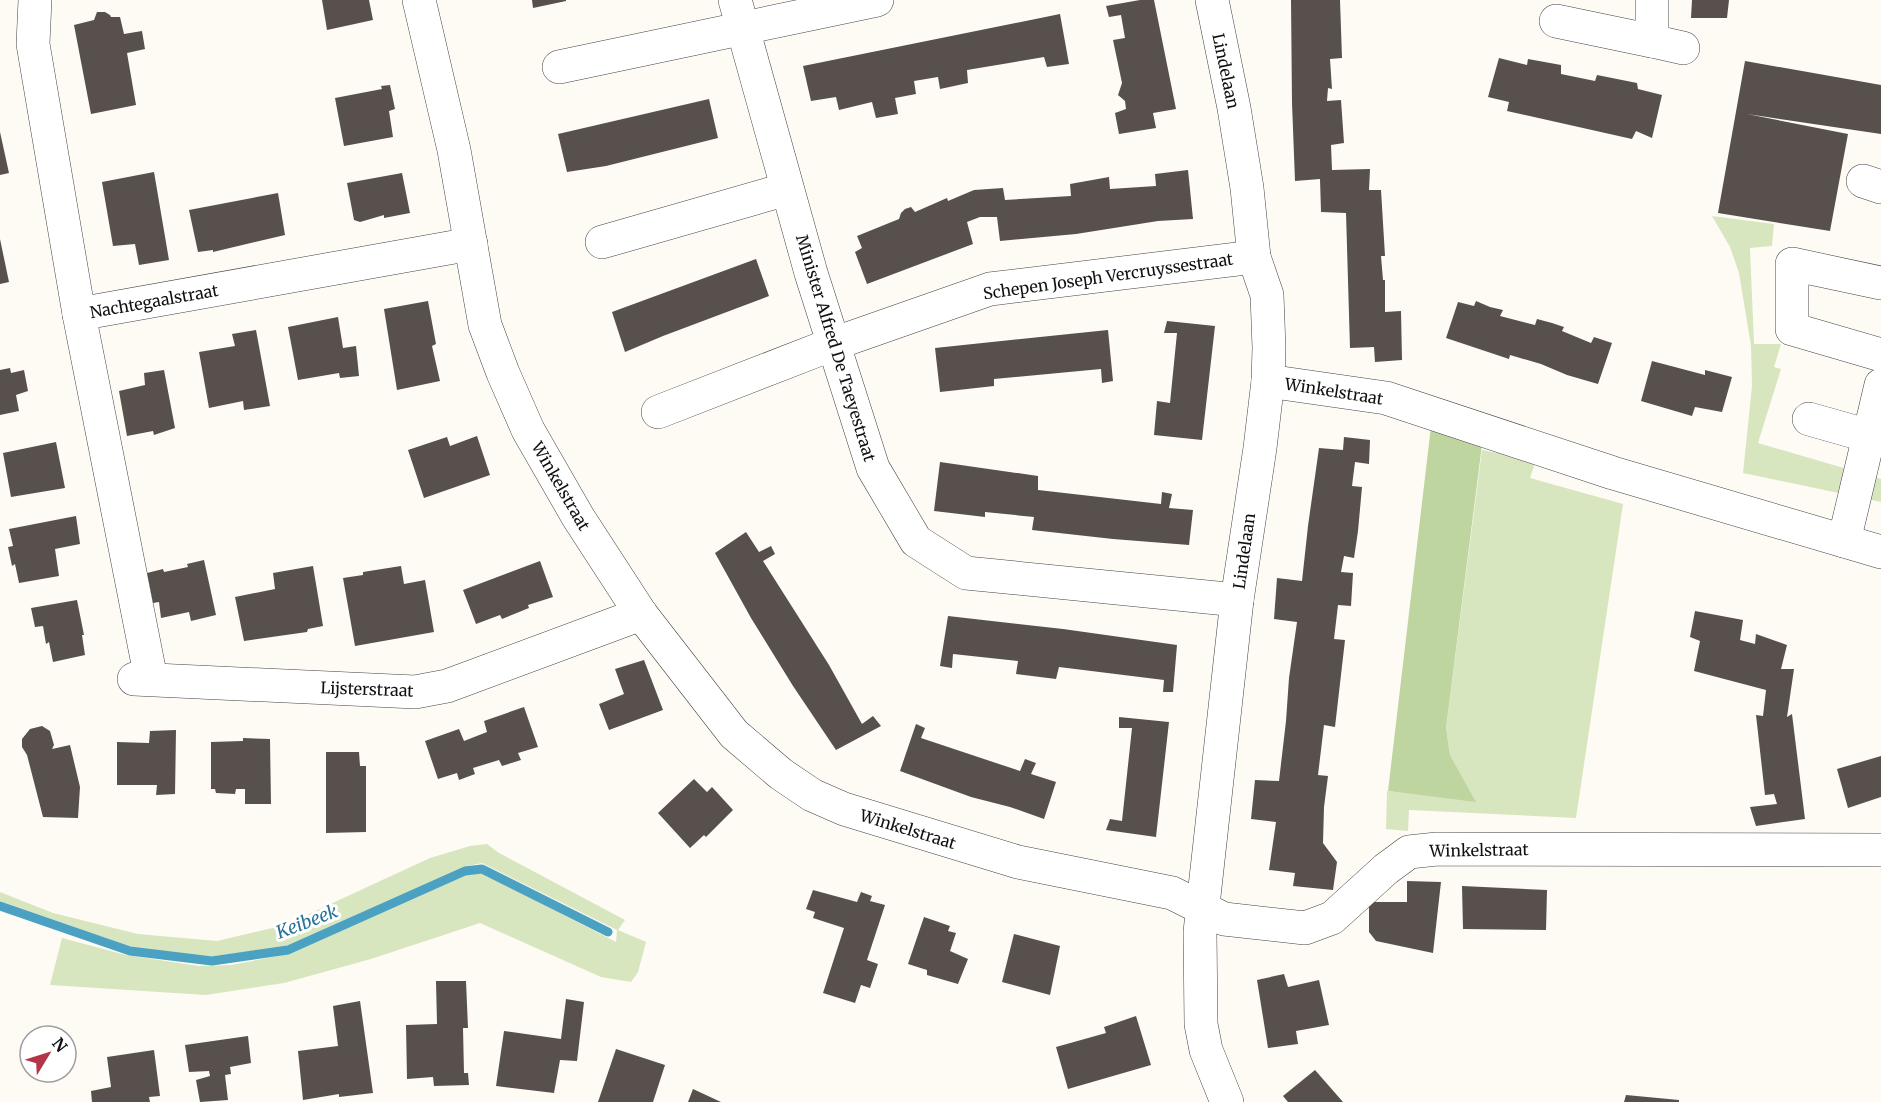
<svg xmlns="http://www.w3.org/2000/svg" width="1881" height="1102" font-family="Merriweather,serif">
<rect width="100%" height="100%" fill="#fefbf4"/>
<g fill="#d8e6bf">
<path d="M1712,216L1774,224L1772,246L1750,248L1754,344H1781L1774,367L1781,369L1758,443L1881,479V502L1743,473L1752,386L1751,346L1739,273L1730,247Z"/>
<path d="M1482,450L1536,460L1530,478L1623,504L1576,818L1409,810L1408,831L1386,829L1387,791L1475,801L1450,755L1446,728Z"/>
<path d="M487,844L499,853L625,920L618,930L646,942L638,972L631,982L601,977L480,923L371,959L284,983L206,995L50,985L62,938L126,955L199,966L231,965L288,954L473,872L484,874L616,942L617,930L482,863L468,866L288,946L209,957L132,947L0,901V892L53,913L138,934L217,941L285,925L430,858L470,846Z"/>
</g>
<path fill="#bfd5a0" d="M1432,418L1484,429L1446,728L1450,755L1476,802L1388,791Z"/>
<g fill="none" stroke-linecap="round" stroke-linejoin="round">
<path stroke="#4aa1c1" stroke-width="9" d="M0,906L130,951L212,961L288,950L465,871L482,869L608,932"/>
</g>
<g fill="#57504d">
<path d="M322,0H369L373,20L327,30Z"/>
<path d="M532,0H566V1L533,8Z"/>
<path d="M1140,0H1154L1176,109L1153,113L1156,128L1119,134L1115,113L1126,109L1125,101L1118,95L1122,83L1113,40L1125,38L1121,15L1109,17L1106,6Z"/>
<path d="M1291,0H1340L1342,58L1330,59L1332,89L1328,88L1327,101L1341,100L1344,143L1331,145L1332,170L1370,169L1369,190H1381L1385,256H1381L1383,280H1385V312L1401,311L1402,360L1375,362L1374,347L1350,348L1346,213L1321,212L1320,179L1295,181L1292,103Z"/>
<path d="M1692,0H1729L1727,18H1691Z"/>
<path d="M97,12H105L110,15L111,17H120L124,34L142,31L145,49L127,53L136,105L91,114L74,25L94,20Z"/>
<path d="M1060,14L1069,64L1047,67L1044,57L967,70L968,83L940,89L938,77L914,81L916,94L895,98L898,114L876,118L872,102L839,110L836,97L811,101L803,66Z"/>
<path d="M1499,58L1527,65L1528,59L1561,65V74L1595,81L1597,75L1637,83L1638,89L1662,95L1652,138L1636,131L1632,139L1507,111L1509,102L1488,97Z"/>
<path d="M1745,61L1881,85V134L1747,114L1848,134L1830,231L1718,213Z"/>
<path d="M390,85L395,109L389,111L393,137L344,146L335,98L382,89L381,86Z"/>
<path d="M709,99L718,138L606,166L567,172L558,134Z"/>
<path d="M0,132L9,173L0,175Z"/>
<path d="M1188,170L1193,219L1158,221L1076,234L1000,241L997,217H980L967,222L973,244L867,284L855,252L862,248L857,236L899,219L901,213L905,209L911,207L915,212L947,198L948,201L974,190L1003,188L1005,200L1071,196L1070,184L1109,177L1110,189L1156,186L1155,174Z"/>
<path d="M154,172L169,260L139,265L135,244L113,246L102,182Z"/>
<path d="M402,173L410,213L384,218V215L360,222L354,220L347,183Z"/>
<path d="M278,193L285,235L213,252V250L198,252L189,210Z"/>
<path d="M0,239L9,282L0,284Z"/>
<path d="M756,259L769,296L663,336L625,352L612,312Z"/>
<path d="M428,301L436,344L432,346L440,381L397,390L384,309Z"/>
<path d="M1476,301L1490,307L1503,310L1500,316L1535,325L1537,319L1552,323L1564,327L1562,331L1591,343L1594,337L1612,343L1598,384L1567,375L1541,364L1510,355L1509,359L1446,338L1458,302L1474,306Z"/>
<path d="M338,317L343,348L356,346L359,376L340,378L339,373L298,380L288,327Z"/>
<path d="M1167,321L1215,326L1202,440L1154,435L1157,401L1170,403L1177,333H1164Z"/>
<path d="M256,330L270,406L244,410L243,401L209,408L199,352L235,346L232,334Z"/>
<path d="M1108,330L1113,381L1102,383L1101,369L994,379V386L940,392L935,348Z"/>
<path d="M1652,361L1705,375V370L1732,377L1722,412L1695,407L1692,416L1641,401Z"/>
<path d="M10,368L11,373L24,370L28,391L16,395L19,411L0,415V370Z"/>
<path d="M164,370L175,428L154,435L153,431L127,436L119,391L145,385L144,373Z"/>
<path d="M477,436L490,475L424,498L408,450L447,437L450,446Z"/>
<path d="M1344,437L1370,440L1369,464L1355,462L1352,486L1362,487L1358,531L1354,558L1344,556L1341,572L1353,573L1351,606L1338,605L1334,639L1345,640L1335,727L1324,725L1318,775L1328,776L1324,807L1323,843L1337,862L1333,890L1293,886L1295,873L1269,870L1276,822L1251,819L1255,780L1279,781L1286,721L1289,678L1297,622L1274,619L1277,578L1302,581L1308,526L1319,448L1343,450Z"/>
<path d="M56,442L65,488L11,497L3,453Z"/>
<path d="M940,462L1038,476V490L1161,504L1162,492L1172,494L1169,508L1193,510L1189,545L1113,539L1032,530L1034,517L985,512V517L934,511Z"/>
<path d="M76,516L80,544L55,549L59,576L19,583L15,564L12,566L8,547L13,546L9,529Z"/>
<path d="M746,532L759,552L771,546L775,554L763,561L829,665L862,724L873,716L881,726L836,750L793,686L751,618L715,553Z"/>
<path d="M204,560L216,615L191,621L189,612L161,618L159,602L153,603L147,573L163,569L164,572L188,567L187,564Z"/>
<path d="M540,561L553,597L528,605L529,608L502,619L500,615L476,624L463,590Z"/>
<path d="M313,566L323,626L308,629L307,632L244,641L235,597L275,589L273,573Z"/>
<path d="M401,566L404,584L425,580L434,632L355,646L343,578L363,575V572Z"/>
<path d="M77,600L84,635H82L85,655L53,662L49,642L46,644L43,626L35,627L31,608Z"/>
<path d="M1695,611L1743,620L1740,640L1755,644L1756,634L1787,645L1781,669H1794L1787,717L1792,714L1805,819L1756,826L1750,807L1777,804L1774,794L1765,795L1756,715L1763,716L1766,690L1694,671L1700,641L1690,637Z"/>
<path d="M948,616L1063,629L1177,645L1173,692H1163L1164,680L1059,667L1056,679L1016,674L1018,661L953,654L952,668L940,666Z"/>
<path d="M644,660L663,710L609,730L599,704L624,694L615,669Z"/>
<path d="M524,707L538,747L518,753L521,760L502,766L499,760L473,768L475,774L459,780L457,773L438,779L425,741L459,729L464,741L487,732L484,721Z"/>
<path d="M1119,717L1169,722L1156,837L1106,830L1110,819L1122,821L1132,728H1119Z"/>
<path d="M916,724L925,728L921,738L1020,771L1025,759L1036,763L1031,774L1056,782L1044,819L1010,807L971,797L900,771Z"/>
<path d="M42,726L50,731L54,745L52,749L70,745L80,787L78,818L43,817L27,755L22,747V739L30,729Z"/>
<path d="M176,730L175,794L156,795L157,785H117V742L149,743L150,731Z"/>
<path d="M243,738L270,739L271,804H245V789H236L235,794L216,793L215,789H211V742L243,741Z"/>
<path d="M326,752H359L360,766H366V832L326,833Z"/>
<path d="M1881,756V797L1848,808L1837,769Z"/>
<path d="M694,779L707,792L712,787L733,810L706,837L704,835L690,848L658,813Z"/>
<path d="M1407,881L1441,882L1433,953L1376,941L1369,932V902H1407Z"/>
<path d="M1462,886L1547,890L1546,930L1463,929Z"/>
<path d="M813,890L857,902L861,892L872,896L870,901L885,905L867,960L878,964L870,988L861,985L855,1003L823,993L844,928L813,918L815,912L806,909Z"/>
<path d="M924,917L950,926L948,931L956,933L950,951L968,959L958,984L927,975V970L908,964Z"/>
<path d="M1014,934L1060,946L1050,995L1002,982Z"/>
<path d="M1284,974L1288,987L1319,980L1329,1025L1296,1031L1298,1044L1268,1048L1257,980Z"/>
<path d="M436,981H466L468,1028H463L464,1073H468L469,1085L434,1086L433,1077L407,1079L406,1025L437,1024Z"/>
<path d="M566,999L584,1002L577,1061L560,1060L554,1093L496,1086L504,1031L561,1039Z"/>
<path d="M360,1001L373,1093L339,1097V1094L303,1100L298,1051L338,1046L333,1006Z"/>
<path d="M1136,1016L1151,1065L1068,1089L1056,1047L1106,1033L1104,1027Z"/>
<path d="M248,1036L251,1063L230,1067L231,1074L225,1075L228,1100L200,1102L196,1080L210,1076L209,1071L189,1072L185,1045Z"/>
<path d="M616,1049L665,1065L653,1102H598Z"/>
<path d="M154,1050L160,1096L149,1097L150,1102H92L91,1091L111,1087L107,1057Z"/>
<path d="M1315,1070L1343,1102H1288L1283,1096Z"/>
<path d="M693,1089L721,1102H688Z"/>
<path d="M1626,1095L1679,1100V1102H1624Z"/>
</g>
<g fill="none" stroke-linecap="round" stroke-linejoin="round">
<defs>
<g id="minor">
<path d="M35,0L33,44L79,314L471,244"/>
<path d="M419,0L454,150L485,325L503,373L528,430L578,517L641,614L734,734L781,774L812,795L844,809L1018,862L1172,893L1224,919L1305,928L1332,918L1386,869L1409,852L1437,849L1881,850"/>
<path d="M735,0L811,273L873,468L916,541L966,573L1237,600"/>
<path d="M1212,0L1234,108L1247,188L1254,257L1267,295L1269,348L1268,381L1260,448L1237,600L1200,932L1201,1024L1206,1050L1227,1102"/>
<path d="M1556,21L1652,41V0"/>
<path d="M1652,41L1683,48"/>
<path d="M559,67L877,0"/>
<path d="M1863,181L1881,187"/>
<path d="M602,242L787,189"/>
<path d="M1881,283L1792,264V329L1881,355"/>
<path d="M79,314L151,679"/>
<path d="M1268,381L1386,398L1613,473L1881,552"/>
<path d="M658,412L833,344L990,289L1254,257"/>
<path d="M1809,419L1869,436L1881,385"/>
<path d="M1844,541L1869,436L1881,440"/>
<path d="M134,679L415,692L447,686L641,614"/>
</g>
</defs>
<use href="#minor" stroke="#434343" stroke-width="34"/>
<use href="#minor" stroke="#fff" stroke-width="33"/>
</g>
<g text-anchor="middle" stroke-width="6" stroke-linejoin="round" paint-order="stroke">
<g font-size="16" fill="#101010" stroke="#fff">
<text transform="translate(1226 71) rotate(78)" y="6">Lindelaan</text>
<text transform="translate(1108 276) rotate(-8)" y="6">Schepen Joseph Vercruyssestraat</text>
<text transform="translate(154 301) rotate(-10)" y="6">Nachtegaalstraat</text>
<text transform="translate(836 348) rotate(73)" y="6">Minister Alfred De Taeyestraat</text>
<text transform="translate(1334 391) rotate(9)" y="6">Winkelstraat</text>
<text transform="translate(561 486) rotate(60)" y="6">Winkelstraat</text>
<text transform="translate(1244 551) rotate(-82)" y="6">Lindelaan</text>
<text transform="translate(367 689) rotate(2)" y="6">Lijsterstraat</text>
<text transform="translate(908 829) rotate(17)" y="6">Winkelstraat</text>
<text transform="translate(1479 850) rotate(-1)" y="6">Winkelstraat</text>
</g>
<g font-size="18" font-style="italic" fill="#247397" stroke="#fff">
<text transform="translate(307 922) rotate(-21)" y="6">Keibeek</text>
</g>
</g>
<g transform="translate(48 1054) rotate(52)"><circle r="28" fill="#ffffff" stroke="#9f9f9f" stroke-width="1.5"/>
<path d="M0-4.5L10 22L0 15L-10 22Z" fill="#b4344a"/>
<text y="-9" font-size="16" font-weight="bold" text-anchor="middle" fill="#101010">N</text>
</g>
</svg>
